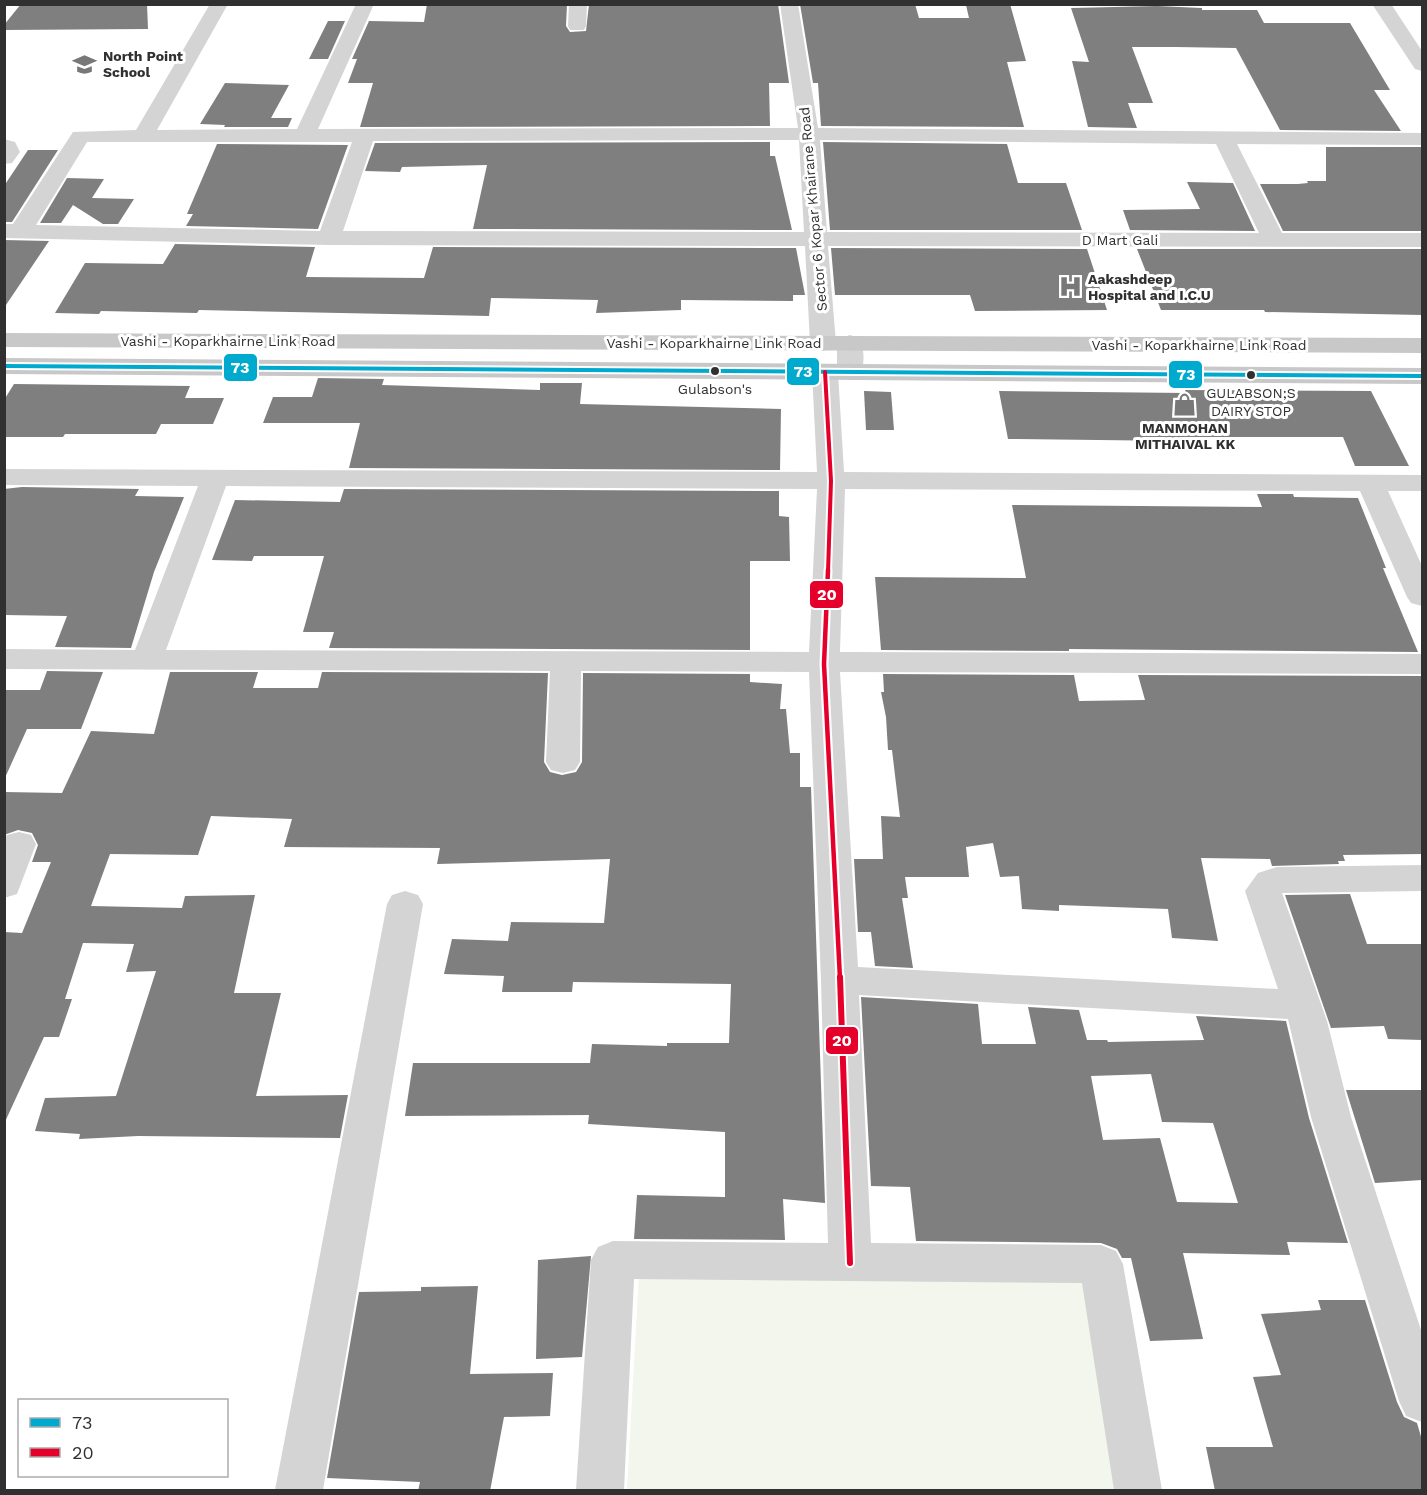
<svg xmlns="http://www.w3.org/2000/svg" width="1427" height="1495" font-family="'Work Sans',sans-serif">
<rect width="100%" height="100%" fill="#fff"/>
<path fill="#f2f6ed" d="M639,1274L1094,1281L1124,1490H627Z"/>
<g fill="#7f7f7f" fill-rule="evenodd">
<path d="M21,4H147L148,29L4,30V25Z"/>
<path d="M427,4H567L566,26L570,32L586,31L589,4H778L789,83H769L770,126L360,127L373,83H348L357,59H352L369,21L424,22Z"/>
<path d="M800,4H915L919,18H969L966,5L1010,4L1026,61L1007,62L1024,127L821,126L818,83H813Z"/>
<path d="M1157,6L1202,8V10H1257L1264,23H1350L1390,90H1374L1401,131L1280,130L1236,48L1176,47H1132L1153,103H1128L1137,128L1088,127L1072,61L1089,62L1071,8Z"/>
<path d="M328,21H345L328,59H309Z"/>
<path d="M225,83L289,85L271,118H292L288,127H224L225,125L200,124Z"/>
<path d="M770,142V156H775L792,230L473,229L487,165L402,167L400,172L365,171L375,143Z"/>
<path d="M823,142L1007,144L1018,183H1066L1082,230H830Z"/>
<path d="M217,144L348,145L318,229L186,226L193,214H187Z"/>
<path d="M1326,147H1422V231H1283L1260,184H1298L1308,183L1307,181H1326Z"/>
<path d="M28,150H58L12,222H4V186Z"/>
<path d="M67,178L104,179L92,198L134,199L118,224H103L73,205L61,223H40Z"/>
<path d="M1187,182L1233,183L1255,231L1130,230L1123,210L1200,209Z"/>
<path d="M4,240L49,241L4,308Z"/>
<path d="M175,244L315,247L306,277L424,278L433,247L796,248L805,295H793V301L681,300V310L596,313L598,300L491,298L489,316L199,310L197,313L101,311L99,314L55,313L85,263L163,264Z"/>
<path d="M831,248L1087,249L1107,310L975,311L970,295H835Z"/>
<path d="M1137,249H1422V315L1265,312L1264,310H1161Z"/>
<path d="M318,378L384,379L382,385L540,390V383H582L580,404L781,409L780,470L349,468L360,423H263L273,397H312Z"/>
<path d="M14,384L190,386L185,398H224L213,424H161L156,434H65L63,437H4V400Z"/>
<path d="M1185,390L1371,391L1409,466H1355L1343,437H1179L1180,441L1008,439L999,391L1186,393Z"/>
<path d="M864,391L891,392L894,430H866Z"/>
<path d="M22,487L139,489L135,496L184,497L154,572L131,648L55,647L67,616L4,615V489Z"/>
<path d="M344,489L779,491V516L789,517L790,561H750V650L329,648L334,632H303L324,556H254L252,561L212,560L235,500L340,502Z"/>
<path d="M1257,494H1293L1294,497L1358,498L1386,568H1383L1418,652L1069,649V651L881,650L875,577L1026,578L1012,505L1262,507Z"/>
<path d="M47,671L103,672L81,729H27L4,780V690H40Z"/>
<path d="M170,672H258L253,688H318L322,672L548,673L544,762L550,772L562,775L576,772L582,762L583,673L750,674V682L782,684L780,709H786L790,753H800V787H811L825,1203L783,1199L785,1240L634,1239L637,1195L725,1197V1132L588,1124L589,1115L405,1116L413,1063H590L592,1044L667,1046V1043H729L731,984L573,982L572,992H502L504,976L444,974L452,939L508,941L511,922L604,923L610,859L437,864L440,848L284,847L292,819L211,816L198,855L110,854L91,906L182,908L185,896L255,895L234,993H281L256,1096L348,1095L340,1138L138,1136L79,1139L80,1134L35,1131L45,1098L116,1096L156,971L126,972L134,944L83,943L65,999H72L59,1037H44L4,1124V932L22,933L51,862H32L38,845L32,833L18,830L4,835V792L62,793L91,731L154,734Z"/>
<path d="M883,674L1074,675L1079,701L1145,700L1138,675L1422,676V854L1343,855L1345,861H1338L1339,864L1272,866L1270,859L1201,858L1218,941L1172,938L1168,909L1059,905V911L1022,909L1019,876L1000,877L993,843L966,847L969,877H905L908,898H902L913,968L875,966L871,932H858L854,859H883L881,816L900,817L892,750H888L886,717L881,692H884Z"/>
<path d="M1350,894L1367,944H1422V1040L1388,1039L1384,1026L1331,1028L1285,895Z"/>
<path d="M861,997L978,1004L982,1044H1036L1028,1007L1079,1010L1087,1040H1107L1108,1042L1204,1040L1196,1016L1286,1021L1309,1118L1348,1243L1287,1242L1290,1255L1183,1253L1203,1339L1150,1341L1131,1258H1122L1117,1249L1101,1243L916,1241L910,1187L871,1186ZM1151,1074L1162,1122L1213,1123L1238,1203L1177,1202L1160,1138L1103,1140L1091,1076Z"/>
<path d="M1346,1090H1422V1180L1375,1183Z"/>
<path d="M591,1256L582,1357L536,1359L538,1260Z"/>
<path d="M478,1286L470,1374L553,1373L550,1416L504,1417L490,1491H418L420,1482L327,1478L359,1292L421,1291V1287Z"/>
<path d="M1318,1300H1365L1397,1402L1404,1417L1417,1423L1422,1440V1491H1215L1206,1447H1273L1253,1377L1281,1375L1261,1314L1321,1310Z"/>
</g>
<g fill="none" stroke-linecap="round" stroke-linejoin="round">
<g fill="#d4d4d4" fill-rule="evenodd">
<path d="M210,4H228L157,130L297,129L356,4H374L318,129L798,128L780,4H798L818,128L1422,133V145L1237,144L1282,233H1422V247L828,246L836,343L832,348L823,351L814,348L810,343L805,246L329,245L4,238V224H13L73,132L136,130ZM799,140L804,232L343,231L373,141ZM820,140L1216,144L1259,233L827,232ZM87,142H352L320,231L36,225Z"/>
<path d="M569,4H587L586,26L584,30H570L568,26Z"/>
<path d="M1372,4H1391L1422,51V71L1415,69Z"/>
<path d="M4,139L15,142L20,152L12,163L4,164Z"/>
<path d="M850,335L859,338C865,347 865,368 859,377L850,380L841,377L838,373L844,472L1422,475V491H1388L1422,566V606L1411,603L1407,597L1360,491L845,489L840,652L1422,654V674L840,672L858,967L1278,989L1245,891L1258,873L1277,867L1422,865V891L1282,893L1327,1021L1351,1117L1422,1333V1422L1406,1416L1399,1401L1311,1117L1288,1019L859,995L871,1243L1101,1245L1116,1251L1123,1264L1162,1490H1114L1082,1283L634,1279L624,1490H576L591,1260L598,1247L613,1241L828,1243L821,980L809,672L581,671L580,762L575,770L563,773L551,770L546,762L550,671L4,669V649L135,650L198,486L4,485V469L817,472L812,372L816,367L825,364L834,367L837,371V343L841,338ZM226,486L817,489L809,652L166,650Z"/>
<path d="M19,832L31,835L36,844L17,894L4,898V839L7,835Z"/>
<path d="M405,891L418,895L423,904L323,1490H275L387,904L392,895Z"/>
</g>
<g fill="#c8c8c8" fill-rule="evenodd">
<path d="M4,333L1422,338V353L4,347Z"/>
<path d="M4,358L1422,368V384L4,374Z"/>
</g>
<defs>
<path id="bus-1" d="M4,366L1422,376"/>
<path id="bus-2-far2" d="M825,372L831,481L828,572"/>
<path id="bus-2-far1" d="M828,570L824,664L840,979"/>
<path id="bus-2" d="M840,977L850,1263"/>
</defs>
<use href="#bus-1" stroke="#fff" stroke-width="8"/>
<use href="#bus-2-far2" stroke="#fff" stroke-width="8"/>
<use href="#bus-2-far1" stroke="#fff" stroke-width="9"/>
<use href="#bus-2" stroke="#fff" stroke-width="10"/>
<use href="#bus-1" stroke="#00a9ce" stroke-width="4"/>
<use href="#bus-2-far2" stroke="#e4002b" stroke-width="4"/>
<use href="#bus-2-far1" stroke="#e4002b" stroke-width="4.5"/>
<use href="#bus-2" stroke="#e4002b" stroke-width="6"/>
</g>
<defs>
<symbol id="school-bare" viewBox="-9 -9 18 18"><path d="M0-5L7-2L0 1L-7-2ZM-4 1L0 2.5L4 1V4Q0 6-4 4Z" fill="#787878" stroke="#fff" stroke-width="2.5" paint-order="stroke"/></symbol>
<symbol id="hospital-bare" viewBox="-9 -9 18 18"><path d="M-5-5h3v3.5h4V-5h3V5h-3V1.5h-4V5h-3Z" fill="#787878" stroke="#fff" stroke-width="2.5" paint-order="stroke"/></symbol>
<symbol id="shop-bare" viewBox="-9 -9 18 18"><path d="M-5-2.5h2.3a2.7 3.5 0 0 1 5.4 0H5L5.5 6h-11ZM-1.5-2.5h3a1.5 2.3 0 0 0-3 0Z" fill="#787878" stroke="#fff" stroke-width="2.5" paint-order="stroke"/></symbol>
</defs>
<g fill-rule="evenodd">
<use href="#school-bare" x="68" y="48" width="33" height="33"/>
<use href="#hospital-bare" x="1054" y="270" width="33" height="33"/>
<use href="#shop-bare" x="1168" y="388" width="33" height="33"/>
</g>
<g fill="#303030" stroke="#fff" stroke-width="2">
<circle cx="715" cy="371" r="5"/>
<circle cx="1251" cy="375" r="5"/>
</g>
<g text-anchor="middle" stroke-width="6" stroke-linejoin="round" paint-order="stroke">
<g font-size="14" font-weight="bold" fill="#303030" stroke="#fff" text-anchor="start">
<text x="103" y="61">North Point<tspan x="103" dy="16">School</tspan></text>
<text x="1088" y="284">Aakashdeep<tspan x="1088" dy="16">Hospital and I.C.U</tspan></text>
<text x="1185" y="433" text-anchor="middle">MANMOHAN<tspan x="1185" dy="16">MITHAIVAL KK</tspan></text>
</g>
<g font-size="14" fill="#303030" stroke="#fff">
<text transform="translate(813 209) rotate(-95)" y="5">Sector 6 Kopar Khairane Road</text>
<text x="1120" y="245">D Mart Gali</text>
<text x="228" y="346">Vashi - Koparkhairne Link Road</text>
<text x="714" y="348">Vashi - Koparkhairne Link Road</text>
<text x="1199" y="350">Vashi - Koparkhairne Link Road</text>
</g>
<g font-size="14" fill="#303030" stroke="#fff">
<text x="715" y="394">Gulabson's</text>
<text x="1251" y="398">GULABSON;S<tspan x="1251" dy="18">DAIRY STOP</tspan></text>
</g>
</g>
<g stroke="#fff" stroke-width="2">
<rect x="223" y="353" width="35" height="29" rx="6" fill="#00a9ce"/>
<rect x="786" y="357" width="34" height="29" rx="6" fill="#00a9ce"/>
<rect x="1168" y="360" width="35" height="29" rx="6" fill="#00a9ce"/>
<rect x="809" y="580" width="35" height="29" rx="6" fill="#e4002b"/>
<rect x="825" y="1026" width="34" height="29" rx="6" fill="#e4002b"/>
</g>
<g font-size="16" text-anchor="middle" font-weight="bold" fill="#fff">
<text x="240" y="373">73</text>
<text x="803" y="377">73</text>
<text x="1186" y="380">73</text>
<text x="827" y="600">20</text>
<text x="842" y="1046">20</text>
</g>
<rect width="1427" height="1495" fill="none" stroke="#303030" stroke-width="12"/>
<rect x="18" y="1399" width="210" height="78" fill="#ffffff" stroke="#acacac" stroke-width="1.5"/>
<rect x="30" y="1418" width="30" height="9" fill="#00a9ce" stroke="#acacac" stroke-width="1.5"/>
<text x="72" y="1429" font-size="18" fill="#303030">73</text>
<rect x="30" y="1448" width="30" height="9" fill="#e4002b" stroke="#acacac" stroke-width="1.5"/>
<text x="72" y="1459" font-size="18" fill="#303030">20</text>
</svg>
